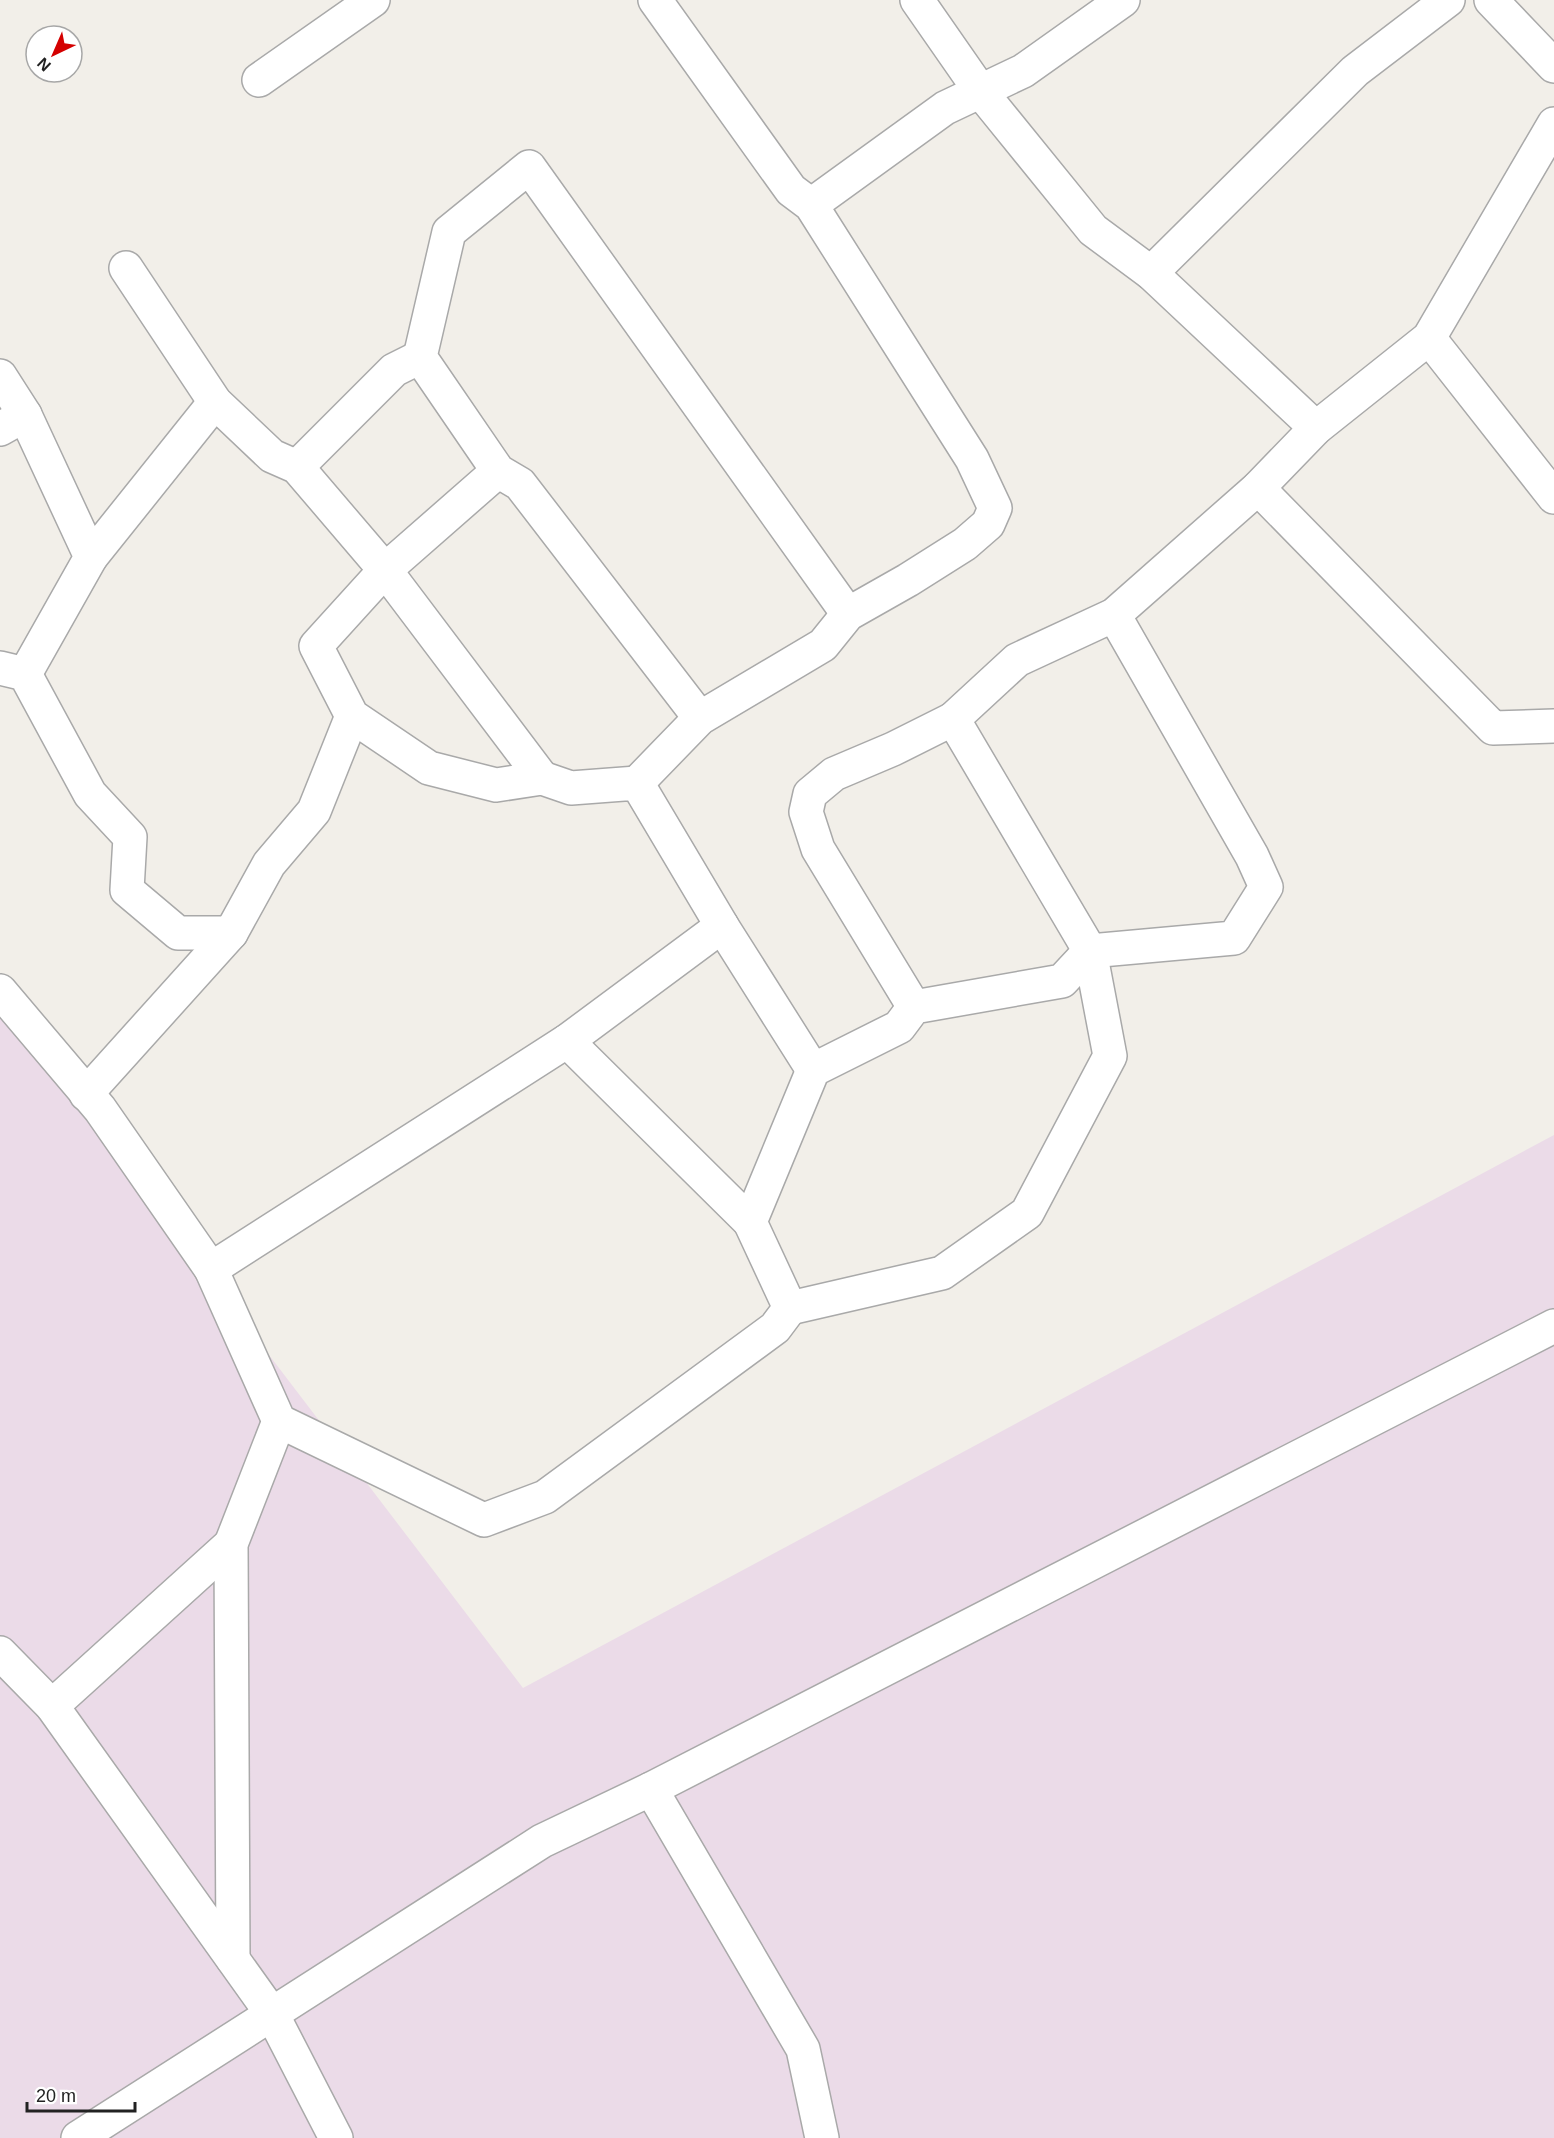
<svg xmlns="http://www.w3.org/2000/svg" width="1554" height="2138" font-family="Helvetica,sans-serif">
<rect width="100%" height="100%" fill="#f2efe9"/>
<path fill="#ebdbe8" d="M0,1002L523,1688L1554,1135V2138H0Z"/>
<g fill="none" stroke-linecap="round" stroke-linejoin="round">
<defs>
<g id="minor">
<path d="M917,0L981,92L1093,230L1151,273L1316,428"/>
<path d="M1491,0L1554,66"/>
<path d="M259,80L373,0"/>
<path d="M811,205L945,108L1023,71L1123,0"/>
<path d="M126,268L215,402L272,456L297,467L385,570L542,778"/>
<path d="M1151,273L1355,71L1448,0"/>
<path d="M1429,338L1554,497"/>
<path d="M0,376L25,415"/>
<path d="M0,429L25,415L91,557L25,674"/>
<path d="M297,467L394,370L420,357"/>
<path d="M498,471L385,570L316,646L352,716L429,768L496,785L542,778L571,788L637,783L722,926L813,1070"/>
<path d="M1258,488L1493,728L1554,726"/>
<path d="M91,557L215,402"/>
<path d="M0,668L25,674L90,794L130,837L127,890L178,933H231"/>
<path d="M700,718L520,484L498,471L420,357L449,232L529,167L848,614"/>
<path d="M953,719L1017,660L1114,615L1258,488L1316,428L1429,338L1554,124"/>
<path d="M637,783L700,718L823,645L848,614L908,580L965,544L988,524L995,508L972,459L811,205L791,190L655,0"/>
<path d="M0,991L100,1109L211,1269L279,1421L484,1520L545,1497L775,1328L790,1308L750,1222L813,1070L899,1027L914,1007L1062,981L1090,951L1234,938L1266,887L1252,856L1114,615"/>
<path d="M567,1041L750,1222"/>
<path d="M86,1094L231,933L269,864L314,811L352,716"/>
<path d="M211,1269L567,1041L722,926"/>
<path d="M790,1308L942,1273L1027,1213L1110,1056L1090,951L953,719L893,749L834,774L810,794L806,812L818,849L914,1007"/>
<path d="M0,1653L52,1706L272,2014L336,2138"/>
<path d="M52,1706L231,1544"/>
<path d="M651,1789L803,2049L822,2138"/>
<path d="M233,1959L231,1544L279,1421"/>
<path d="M78,2138L542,1841L651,1789L1554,1326"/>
</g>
</defs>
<use href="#minor" stroke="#a9a9a9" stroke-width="36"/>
<use href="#minor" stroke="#fff" stroke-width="33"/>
</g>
<g transform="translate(54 54) rotate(224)"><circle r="28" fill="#ffffff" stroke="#a7a7a7" stroke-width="1.5"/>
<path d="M0-4.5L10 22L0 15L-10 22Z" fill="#d40000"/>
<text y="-9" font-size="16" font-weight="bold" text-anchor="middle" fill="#222222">N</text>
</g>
<path d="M27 2102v9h108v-9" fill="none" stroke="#222222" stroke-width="3"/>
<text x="36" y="2102" font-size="18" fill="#222222" stroke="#ffffff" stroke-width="4.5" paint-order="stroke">20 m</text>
</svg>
